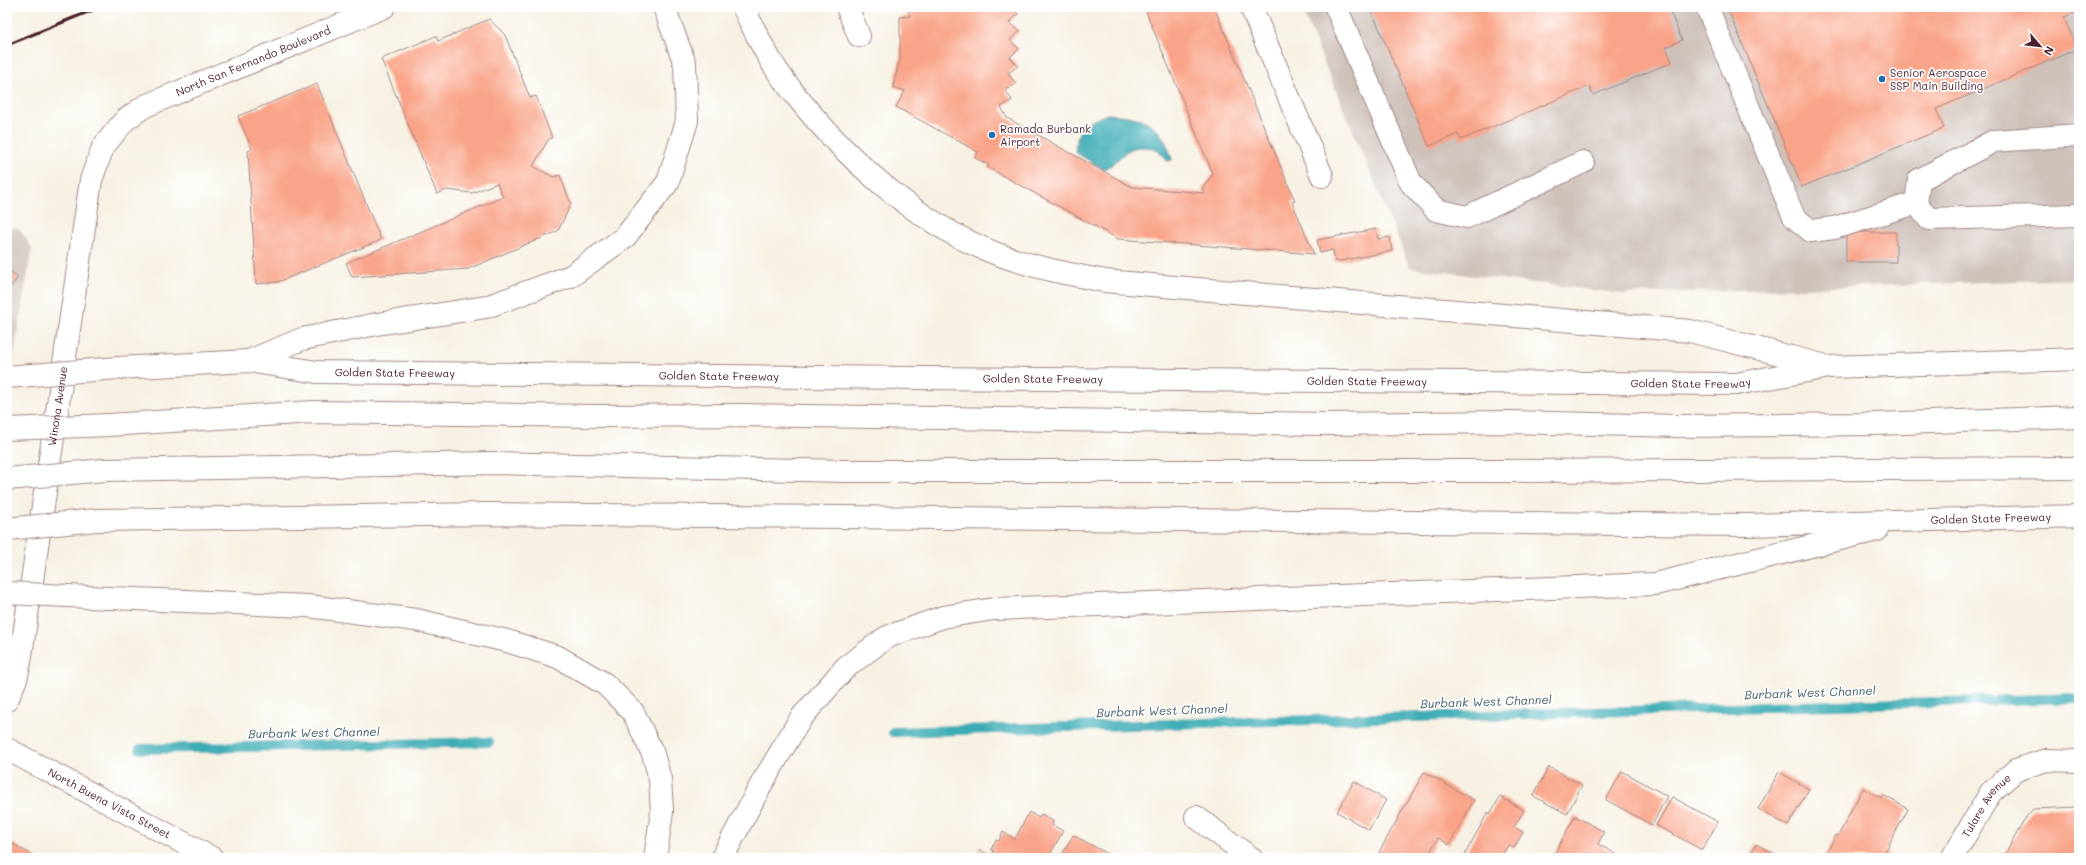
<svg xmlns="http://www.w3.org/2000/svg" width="2086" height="865" font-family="Mali,sans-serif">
<rect width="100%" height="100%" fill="#fff"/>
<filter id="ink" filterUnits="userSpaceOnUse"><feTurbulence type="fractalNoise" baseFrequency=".025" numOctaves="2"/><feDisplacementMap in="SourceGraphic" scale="8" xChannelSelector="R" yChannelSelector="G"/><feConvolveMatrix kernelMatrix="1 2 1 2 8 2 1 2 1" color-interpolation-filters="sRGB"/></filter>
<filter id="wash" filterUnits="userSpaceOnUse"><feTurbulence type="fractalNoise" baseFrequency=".012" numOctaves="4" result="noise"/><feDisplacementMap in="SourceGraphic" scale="16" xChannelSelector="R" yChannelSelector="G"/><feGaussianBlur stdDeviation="0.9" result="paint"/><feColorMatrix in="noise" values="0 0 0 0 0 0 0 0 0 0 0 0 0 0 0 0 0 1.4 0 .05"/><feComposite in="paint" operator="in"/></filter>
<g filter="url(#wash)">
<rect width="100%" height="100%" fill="#f7f1e3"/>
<g fill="#cec1ba">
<path d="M1301,7H2079V279L1623,294L1410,268Z"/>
<path d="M7,225L19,229L32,248L7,395Z"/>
</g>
<path fill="#3aabb5" stroke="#426570" d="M1107,114C1143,116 1162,122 1172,160L1167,161C1161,148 1144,144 1131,149C1121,153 1118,164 1103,169L1075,152C1077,125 1085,124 1107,114Z"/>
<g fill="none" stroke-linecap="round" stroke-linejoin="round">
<g stroke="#3aabb5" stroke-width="10">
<path d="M893,732L2079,698"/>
<path d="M140,749L489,742"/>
</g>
</g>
<g id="blocks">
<g fill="#f9a488">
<path d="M907,7H1009L1018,14L1009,23L1020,31L1010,40L1019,49L1010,57L1018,66L1008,73L1016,84L1005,90L1012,100L1001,107L1007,118L1132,187L1205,193L1202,189L1213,174L1144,7H1214L1295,201L1292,202L1314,254L1118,239L987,167L989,165L975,158L978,152L896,107L905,91L893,87L900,58V17L910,16Z"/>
<path d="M1370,7H1668L1682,40L1666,47L1672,62L1593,95L1589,86L1461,140L1458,134L1429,146Z"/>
<path d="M1727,7H2079V11L2064,17L2077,49L1936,109L1944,128L1802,187Z"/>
<path d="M489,19L505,35L530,98L536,96L552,138L548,140L533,166L553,177L560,175L571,204L558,231L468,269L352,277L346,263L503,197L497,183L472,193L446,190L437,194L381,59L436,36L438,41Z"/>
<path d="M317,84L381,240L278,282L256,284L248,151L252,149L238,116Z"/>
<path d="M1376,229L1378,239L1390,237L1392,251L1335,262L1333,250L1320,253L1317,240Z"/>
<rect x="1846" y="232" width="50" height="30"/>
<path d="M7,269L18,277L7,292Z"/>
<path d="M1549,767L1582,785L1567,814L1533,796Z"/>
<path d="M1622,771L1667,796L1652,825L1606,800Z"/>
<path d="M1424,772L1474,800L1449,845L1438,838L1427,857L1430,858H1389L1379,852Z"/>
<path d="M1779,772L1809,789L1788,826L1758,809Z"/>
<path d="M1354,781L1386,800L1369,830L1337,812Z"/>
<path d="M1863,788L1881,798L1883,795L1908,809L1885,852L1889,854L1887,858H1825L1824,857L1836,835L1838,836Z"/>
<path d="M1500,797L1524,810L1514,827L1523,832L1514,848L1508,845L1502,856L1506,858H1463L1488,812L1490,814Z"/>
<path d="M1672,797L1718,822L1702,850L1656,825Z"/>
<path d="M2079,807V858H2003L2026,817L2033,809Z"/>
<path d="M1029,812L1039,818L1041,814L1053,821L1052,825L1063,831L1048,858H976L980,850L991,856L994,851L991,849L996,840L999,841L1003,832L1015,839Z"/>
<path d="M1575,816L1604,832L1598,844L1623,858H1552Z"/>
<path d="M1073,835L1110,855L1108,858H1060Z"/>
<path d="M10,842L37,858H7V846Z"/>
<path d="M1756,844L1782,858H1748Z"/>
</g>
</g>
</g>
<g filter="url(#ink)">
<use href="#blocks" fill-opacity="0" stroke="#a08887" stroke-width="1"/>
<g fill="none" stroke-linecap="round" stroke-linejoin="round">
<defs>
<g id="minor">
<path d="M847,7L859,36"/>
<path d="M1251,7L1322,176"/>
<path d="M1336,7L1411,183L1436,210L1467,217L1583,162"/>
<path d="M1707,7L1794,217L1811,231L1834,228L1916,203"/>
<path d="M2079,135L1994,141L1919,180L1916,203L1929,219L2079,215"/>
<path d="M1196,817L1251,858"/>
<path id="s1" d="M1952,858L1991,792L2016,770L2046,760L2079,761"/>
</g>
<g id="major">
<path id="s2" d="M7,700L16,679L20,662L91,180L103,147L125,120L145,106L384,7"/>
<path id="s3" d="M7,749L212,858"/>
</g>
<g id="highway">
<path d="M743,7C756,33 768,60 786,83C839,152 914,223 997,254C1032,267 1068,274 1105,281L1690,331L1822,365"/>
<path d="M249,361L302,339L377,324L486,307L571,276L625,237L668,182L687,121L685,64L664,7"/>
<path id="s4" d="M118,368L249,361L317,372L917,378L1736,384L1829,367L2079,359"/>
<path d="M109,425L313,412L596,416L743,415L1326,424L1510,422L1680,426L1874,424L2079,417"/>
<path d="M104,470L496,463L845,471H1506L2079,468"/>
<path id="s5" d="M96,520L486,514L1750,525L2079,516"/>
<path d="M109,598L308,606L416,620L507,641L558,657L605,684L633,712L653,754L660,779L662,812L655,858"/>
<path d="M722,858L762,783L801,718L846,667L887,637L943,617L994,609L1655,584L1877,530"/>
</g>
</defs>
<use href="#minor" stroke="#a08887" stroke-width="24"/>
<use href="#major" stroke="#a08887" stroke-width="24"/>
<use href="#highway" stroke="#a08887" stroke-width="24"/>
<use href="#minor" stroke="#fff" stroke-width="22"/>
<use href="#major" stroke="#fff" stroke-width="22"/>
<use href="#highway" stroke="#fff" stroke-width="22"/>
<path stroke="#4a1f2b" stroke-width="3" d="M7,45L100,7"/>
<defs>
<g id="highway-bridge">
<path d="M7,377L118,368"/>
<path d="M7,429L109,425"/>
<path d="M7,479L104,470"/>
<path d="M7,529L96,520"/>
<path d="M7,593L109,598"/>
</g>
</defs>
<use href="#highway-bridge" stroke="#a08887" stroke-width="24" stroke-linecap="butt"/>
<use href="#highway-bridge" stroke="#fff" stroke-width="22"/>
</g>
</g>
<g fill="#1f6fb2" stroke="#fff" stroke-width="1.5">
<circle cx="1882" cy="79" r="4"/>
<circle cx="992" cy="135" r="4"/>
</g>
<g text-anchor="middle" stroke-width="3.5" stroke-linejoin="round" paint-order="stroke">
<g font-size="11" fill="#4a1f2b" stroke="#fff">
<text dy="4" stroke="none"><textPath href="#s2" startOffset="739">North San Fernando Boulevard</textPath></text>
<text dy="4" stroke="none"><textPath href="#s4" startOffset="278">Golden State Freeway</textPath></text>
<text dy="4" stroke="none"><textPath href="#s4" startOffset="602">Golden State Freeway</textPath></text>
<text dy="4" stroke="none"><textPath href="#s4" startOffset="926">Golden State Freeway</textPath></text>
<text dy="4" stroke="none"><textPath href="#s4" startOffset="1250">Golden State Freeway</textPath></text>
<text dy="4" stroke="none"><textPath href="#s4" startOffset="1574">Golden State Freeway</textPath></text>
<text dy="4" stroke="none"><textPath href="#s2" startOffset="299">Winona Avenue</textPath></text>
<text dy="4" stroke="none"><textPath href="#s5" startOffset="1895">Golden State Freeway</textPath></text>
<text dy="4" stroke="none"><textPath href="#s3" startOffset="116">North Buena Vista Street</textPath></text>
<text dy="4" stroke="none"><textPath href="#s1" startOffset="63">Tulare Avenue</textPath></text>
</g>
<g font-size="11" fill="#4a1f2b" stroke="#fff" text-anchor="start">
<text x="1890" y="77">Senior Aerospace<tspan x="1890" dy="13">SSP Main Building</tspan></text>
<text x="1000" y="133">Ramada Burbank<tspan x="1000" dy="13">Airport</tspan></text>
</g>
<g font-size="12" font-style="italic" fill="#435e69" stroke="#fff">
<text transform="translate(1810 693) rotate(-2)" y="4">Burbank West Channel</text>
<text transform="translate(1486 702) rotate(-2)" y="4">Burbank West Channel</text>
<text transform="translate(1162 711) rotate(-2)" y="4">Burbank West Channel</text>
<text transform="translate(314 733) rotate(-1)" y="4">Burbank West Channel</text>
</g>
</g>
<rect width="2086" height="865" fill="none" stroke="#fff" stroke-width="24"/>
<g transform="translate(2040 46) rotate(118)" stroke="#ffffff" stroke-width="3" paint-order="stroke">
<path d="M0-3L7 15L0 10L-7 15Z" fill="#4a1f2b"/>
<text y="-6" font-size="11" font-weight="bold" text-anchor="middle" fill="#4a1f2b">N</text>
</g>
</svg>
